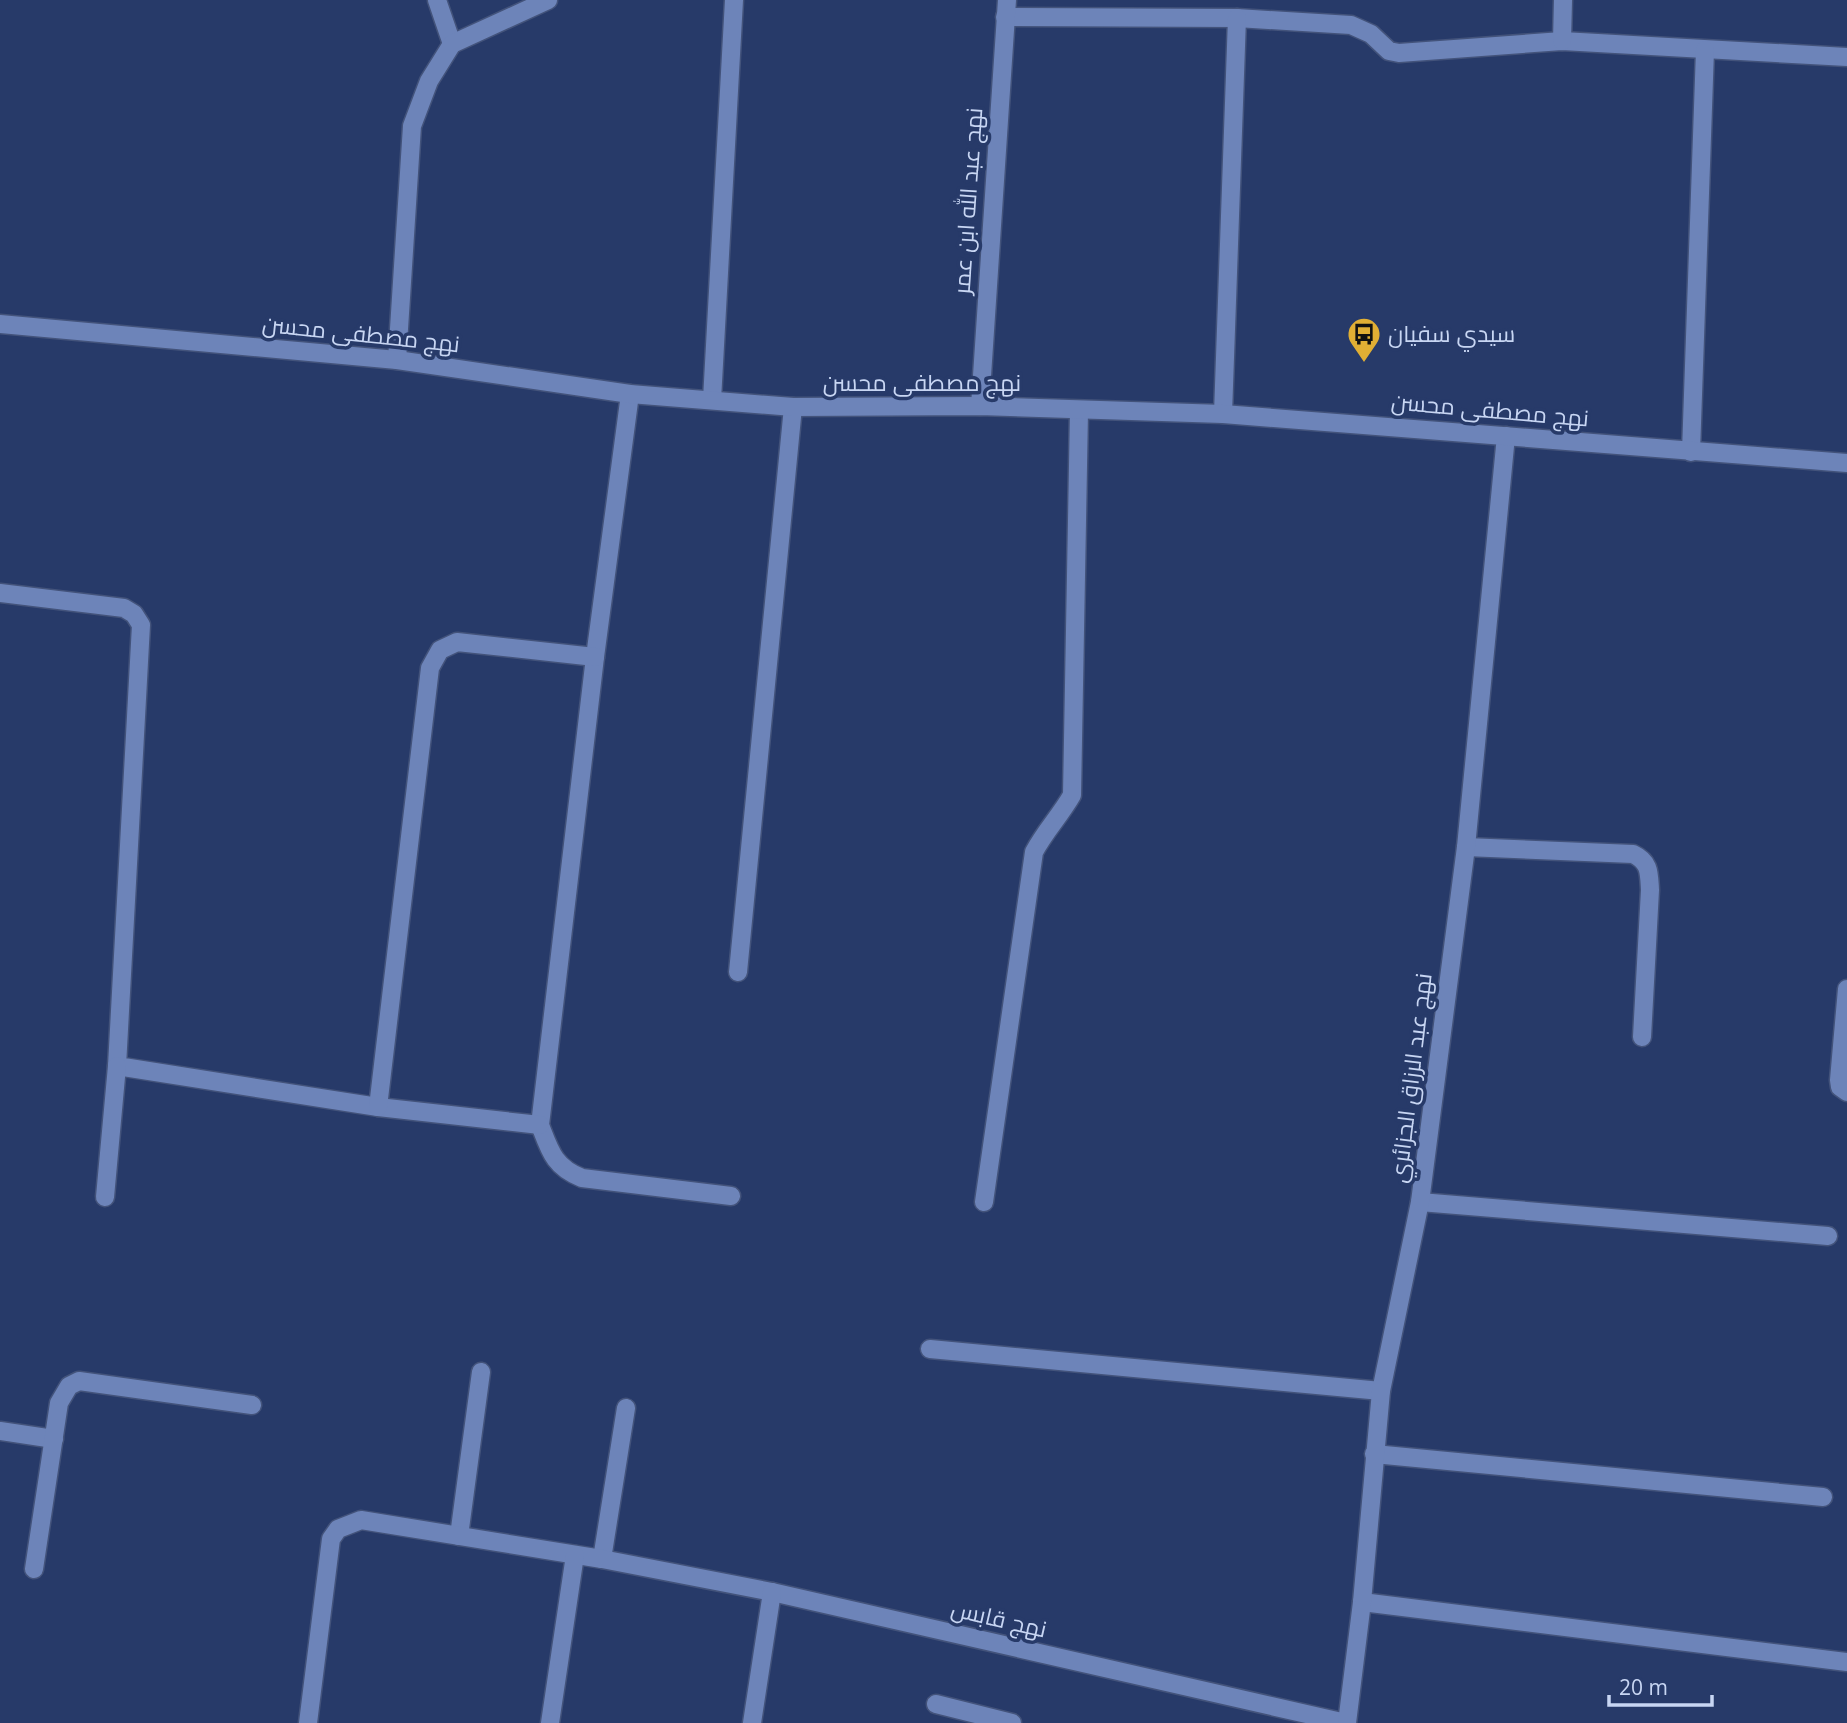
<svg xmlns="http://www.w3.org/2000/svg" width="1847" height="1723" font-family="'Open Sans',Cairo,sans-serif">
<rect width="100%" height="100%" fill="#273a69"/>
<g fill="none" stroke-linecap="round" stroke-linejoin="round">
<defs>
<path id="lane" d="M936,1704L1012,1723"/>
<g id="street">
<path d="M437,0L452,44"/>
<path d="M1005,17L1237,18L1351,25L1371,34L1389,51L1399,53L1562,41L1847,57"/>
<path d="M1562,41L1563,0"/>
<path d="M397,360L412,126L429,81L452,44L548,0"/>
<path d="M630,394L595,657L540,1125C550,1151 554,1167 582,1178L731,1196"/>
<path d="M712,400L734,0"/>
<path d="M980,406L1007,0"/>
<path d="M1223,414L1237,18"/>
<path d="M1691,452L1705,50"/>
<path d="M0,593L124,608L134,614L141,625L117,1066L378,1107L540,1125"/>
<path d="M1466,847L1633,854C1650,862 1649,873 1650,890L1642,1037"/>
<path d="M738,972L793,407"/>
<path d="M1847,989L1839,1080L1840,1087L1847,1092"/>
<path d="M378,1107L430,668L440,650L457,642L595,657"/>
<path d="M105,1197L117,1066"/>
<path d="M984,1202L1034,852C1045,831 1060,816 1072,795L1079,411"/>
<path d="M1420,1202L1828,1236"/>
<path d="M930,1349L1381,1391"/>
<path d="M0,1431L54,1439"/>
<path d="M1374,1454L1823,1497"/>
<path d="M459,1536L481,1372"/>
<path d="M602,1559L626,1408"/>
<path d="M34,1569L59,1403L69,1386L79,1381L252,1405"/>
<path d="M1362,1602L1847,1662"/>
<path d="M308,1723L331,1539L338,1529L361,1520L602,1559L772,1592L1346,1723"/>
<path d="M550,1723L575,1555"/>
<path d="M752,1723L772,1592"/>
<path d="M1347,1723L1362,1602L1381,1391L1420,1202L1466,847L1506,436"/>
</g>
<path id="secondary" d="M0,324L397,360L630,394L793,407L980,406L1223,414L1847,463"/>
</defs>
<use href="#lane" stroke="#43537b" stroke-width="21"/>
<use href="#street" stroke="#43537b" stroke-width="21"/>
<use href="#secondary" stroke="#43537b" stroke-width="21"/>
<use href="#lane" stroke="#6d84b9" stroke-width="18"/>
<use href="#street" stroke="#6d84b9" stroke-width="18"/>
<use href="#secondary" stroke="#6d84b9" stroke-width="18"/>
</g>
<defs>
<symbol id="bus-pin" viewBox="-11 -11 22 30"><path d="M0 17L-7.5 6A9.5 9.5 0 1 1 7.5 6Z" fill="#e1af34" stroke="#273a69"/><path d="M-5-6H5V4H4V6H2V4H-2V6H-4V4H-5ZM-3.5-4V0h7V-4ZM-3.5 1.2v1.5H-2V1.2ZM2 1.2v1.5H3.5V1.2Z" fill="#111"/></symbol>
</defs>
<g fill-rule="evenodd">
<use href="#bus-pin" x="1345" y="315" width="38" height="52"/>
</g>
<g text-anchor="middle" stroke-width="7" stroke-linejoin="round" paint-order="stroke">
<g font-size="23" fill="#c8d6f3" stroke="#273a69">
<text transform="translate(968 201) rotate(-86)" y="8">نهج عبد الله ابن عمر</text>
<text transform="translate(361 334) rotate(6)" y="8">نهج مصطفى محسن</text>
<text x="922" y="391">نهج مصطفى محسن</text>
<text transform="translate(1490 410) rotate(5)" y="8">نهج مصطفى محسن</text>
<text transform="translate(1411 1078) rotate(-83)" y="8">نهج عبد الرزاق الجزائري</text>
<text transform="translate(999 1619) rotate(13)" y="8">نهج قابس</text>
</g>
<g font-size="23" fill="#c8d6f3" stroke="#273a69" text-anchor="start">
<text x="1388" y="342">سيدي سفيان</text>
</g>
</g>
<path d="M1609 1695v10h103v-10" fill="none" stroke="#c8d6f3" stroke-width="3.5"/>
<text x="1619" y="1695" font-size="21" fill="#c8d6f3" stroke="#273a69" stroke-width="5" paint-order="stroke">20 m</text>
</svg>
